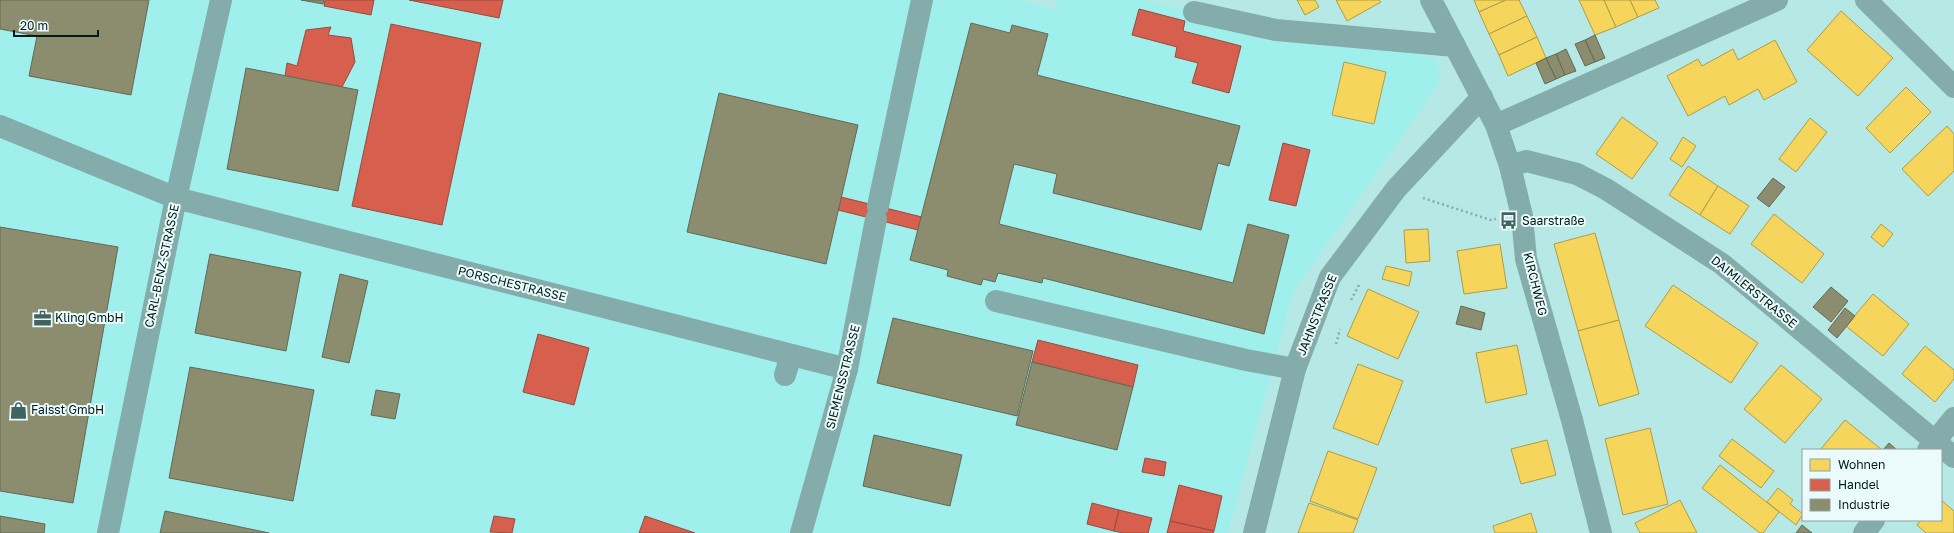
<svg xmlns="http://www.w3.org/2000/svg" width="1954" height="533" font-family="'Golos Text',sans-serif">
<rect width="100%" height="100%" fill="#b6e9e6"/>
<path fill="#9ff0ed" d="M0,0H1019L1056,10L1057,0H1141L1179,8L1194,1L1272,20L1423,33L1419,55L1437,58L1440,82L1293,292L1228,533H0Z"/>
<g fill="#f6d55c" stroke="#ac9d48">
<path d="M1297,0H1315L1319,7L1305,15Z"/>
<path d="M1336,0H1379L1381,2L1347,21Z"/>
<path d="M1474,0H1506L1479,12Z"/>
<path d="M1506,0H1519L1527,16L1489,34L1479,12Z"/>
<path d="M1579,0H1604L1616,27L1595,35Z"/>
<path d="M1604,0H1630L1638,17L1616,27Z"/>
<path d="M1630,0H1655L1659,8L1638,17Z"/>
<path d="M1841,11L1893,58L1858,96L1807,50Z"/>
<path d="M1527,16L1537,37L1499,55L1489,34Z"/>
<path d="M1537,37L1546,58L1508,76L1499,55Z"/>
<path d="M1775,40L1797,82L1764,100L1758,89L1729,105L1725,96L1688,116L1667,76L1698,59L1702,66L1733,49L1738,60Z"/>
<path d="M1344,62L1386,72L1374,124L1332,115Z"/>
<path d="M1906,87L1931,112L1890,153L1866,128Z"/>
<path d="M1622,117L1658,143L1632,179L1596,154Z"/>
<path d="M1810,118L1827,132L1796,172L1779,159Z"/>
<path d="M1947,126L1954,134V171L1928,196L1902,169Z"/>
<path d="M1683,137L1696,146L1682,167L1670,159Z"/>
<path d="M1688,166L1718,186L1700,215L1669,195Z"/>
<path d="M1718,186L1749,206L1730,234L1700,215Z"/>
<path d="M1774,214L1824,254L1802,283L1751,244Z"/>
<path d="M1881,224L1893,234L1883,247L1871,237Z"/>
<path d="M1428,229L1430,261L1406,263L1404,230Z"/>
<path d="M1595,233L1619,320L1578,331L1554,244Z"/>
<path d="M1500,244L1507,288L1464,294L1457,251Z"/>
<path d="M1386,266L1412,272L1409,286L1382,279Z"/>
<path d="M1673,285L1758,343L1731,383L1645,326Z"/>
<path d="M1368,289L1419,312L1398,359L1347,336Z"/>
<path d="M1873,294L1909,324L1883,356L1846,326Z"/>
<path d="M1619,320L1639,394L1599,406L1578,331Z"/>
<path d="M1517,345L1527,394L1486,403L1476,353Z"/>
<path d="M1925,346L1954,370V379L1935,402L1902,374Z"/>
<path d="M1358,364L1403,381L1378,445L1333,428Z"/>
<path d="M1781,365L1822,399L1785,443L1744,409Z"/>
<path d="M1845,420L1882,450H1820Z"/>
<path d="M1650,428L1668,504L1623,515L1605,439Z"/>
<path d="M1732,439L1774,471L1761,488L1719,456Z"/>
<path d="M1547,440L1556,475L1521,484L1511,449Z"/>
<path d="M1328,451L1377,468L1358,519L1310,501Z"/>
<path d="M1720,465L1779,512L1763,533H1760L1702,488Z"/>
<path d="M1778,488L1793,500L1790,504L1803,514L1796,525L1767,502Z"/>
<path d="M1680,500L1697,533H1640L1635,523Z"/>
<path d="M1941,500L1954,511V533H1926L1917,525L1921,520H1941Z"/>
<path d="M1309,503L1358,520L1353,533H1298Z"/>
<path d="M1531,513L1537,533H1495L1493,526Z"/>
</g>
<g fill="#d6604d" stroke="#964b3e">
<path d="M325,0H374L371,15L324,6Z"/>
<path d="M409,0H503L499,18Z"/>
<path d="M1139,9L1185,21L1183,31L1241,46L1229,93L1192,83L1198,63L1175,57L1177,47L1132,35Z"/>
<path d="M391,24L481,43L442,225L352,206Z"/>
<path d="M331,27L328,35L351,38L355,62L342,87L285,76L287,63L297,66L306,30Z"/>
<path d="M1283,143L1310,150L1296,206L1269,200Z"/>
<path d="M841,197L922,217L918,230L838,210Z"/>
<path d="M538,334L589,348L574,405L523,392Z"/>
<path d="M1038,340L1138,365L1133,387L1032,362Z"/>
<path d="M1145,458L1166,462L1164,476L1142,472Z"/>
<path d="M1179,485L1222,496L1214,531L1170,521Z"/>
<path d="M1092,503L1119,510L1114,531L1087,524Z"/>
<path d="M1119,510L1152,518L1148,533H1123L1114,531Z"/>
<path d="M494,516L515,519L512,533L490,532Z"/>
<path d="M645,516L695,533H639Z"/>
<path d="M1170,521L1214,531L1213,533H1167Z"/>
</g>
<g fill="#8c8c6e" stroke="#626a55">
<path d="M0,0H149L131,95L29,76L37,36L0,29Z"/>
<path d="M301,0H324L323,4Z"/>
<path d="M971,23L1010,33L1012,25L1048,34L1037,75L1240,126L1229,166L1218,163L1201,230L1053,193L1057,174L1014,164L999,224L1233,283L1248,224L1289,235L1264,334L1043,278L1042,283L998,273L995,282L983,279L981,285L947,276L948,270L910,260Z"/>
<path d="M1595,35L1605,58L1595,62L1585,40Z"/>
<path d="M1585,40L1595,62L1585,66L1575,44Z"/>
<path d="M1566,49L1576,71L1565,75L1556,54Z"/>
<path d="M1556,54L1565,75L1556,79L1546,58Z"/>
<path d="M1546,58L1556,79L1545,84L1536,63Z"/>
<path d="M246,68L358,90L338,191L227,169Z"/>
<path d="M719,93L858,125L826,264L687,232Z"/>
<path d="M1773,178L1785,187L1769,207L1757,198Z"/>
<path d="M0,227L118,247L73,503L0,491Z"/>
<path d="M210,254L301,272L286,351L195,333Z"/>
<path d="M340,274L368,281L349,363L322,357Z"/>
<path d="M1831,287L1848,301L1831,322L1813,307Z"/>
<path d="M1461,306L1485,313L1481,330L1456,324Z"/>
<path d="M1845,308L1855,316L1837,338L1828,330Z"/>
<path d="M893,318L1033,351L1017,416L877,383Z"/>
<path d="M1032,362L1133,387L1117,450L1016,425Z"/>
<path d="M190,367L314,390L293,501L169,478Z"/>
<path d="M376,390L400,394L395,419L371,415Z"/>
<path d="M874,435L962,455L950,506L863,486Z"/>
<path d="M1889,443L1897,450H1883Z"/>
<path d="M165,511L269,533H160Z"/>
<path d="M0,516L45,524L44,533H0Z"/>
<path d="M1802,525L1812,533H1796Z"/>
</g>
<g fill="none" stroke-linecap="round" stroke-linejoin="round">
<g stroke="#86abaa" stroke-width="2.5" stroke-dasharray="2 3" stroke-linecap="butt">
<path d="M1423,198L1491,220L1496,219"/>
<path d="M1351,300L1359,285"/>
<path d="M1336,344L1340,329"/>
</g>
<g stroke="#84acaa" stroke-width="22">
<path d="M1431,0L1496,125L1510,166L1522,216L1526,259L1572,420L1601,533"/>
<path d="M1866,0L1954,87"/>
<path d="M1194,12L1276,30L1455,46"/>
<path d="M1496,125L1777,0"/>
<path d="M0,126L176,198L847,369"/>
<path d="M1510,166L1526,161L1577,174L1606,189L1722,264L1954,457"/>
<path d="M878,206L922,0"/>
<path d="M996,301L1246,360L1295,369"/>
<path d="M785,375L791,355"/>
<path d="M1928,450L1954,418"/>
<path d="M108,533L176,198L221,0"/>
<path d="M801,533L847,369L876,219"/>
<path d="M1254,533L1295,369L1330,277L1396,189L1482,97"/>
<path d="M1864,533L1874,520"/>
</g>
</g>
<defs>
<symbol id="bus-bare" viewBox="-9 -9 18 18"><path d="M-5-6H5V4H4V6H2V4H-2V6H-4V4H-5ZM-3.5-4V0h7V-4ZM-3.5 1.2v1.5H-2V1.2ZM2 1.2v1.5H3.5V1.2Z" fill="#406361" stroke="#ebfbfb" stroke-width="2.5" paint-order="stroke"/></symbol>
<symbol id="office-bare" viewBox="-9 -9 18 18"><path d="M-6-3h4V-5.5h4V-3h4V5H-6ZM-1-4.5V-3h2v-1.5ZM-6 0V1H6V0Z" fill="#406361" stroke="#ebfbfb" stroke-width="2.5" paint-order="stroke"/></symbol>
<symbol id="shop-bare" viewBox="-9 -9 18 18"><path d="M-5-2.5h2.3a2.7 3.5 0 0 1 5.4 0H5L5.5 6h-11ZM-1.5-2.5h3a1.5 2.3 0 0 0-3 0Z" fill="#406361" stroke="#ebfbfb" stroke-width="2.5" paint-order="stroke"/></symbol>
</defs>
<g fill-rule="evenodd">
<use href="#bus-bare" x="1496" y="208" width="25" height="25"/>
<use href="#office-bare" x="30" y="306" width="25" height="25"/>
<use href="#shop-bare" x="6" y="398" width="25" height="25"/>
</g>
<g text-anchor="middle" stroke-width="4" stroke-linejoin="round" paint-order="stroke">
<g font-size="12" fill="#001b1a" stroke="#ebfbfb" text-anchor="start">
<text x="1522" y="225">Saarstraße</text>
<text x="55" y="322">Kling GmbH</text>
<text x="31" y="414">Faisst GmbH</text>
</g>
<g font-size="12" fill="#001b1a" stroke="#ebfbfb">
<text transform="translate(162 266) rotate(-78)" y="4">CARL-BENZ-STRASSE</text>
<text transform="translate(512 284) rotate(14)" y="4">PORSCHESTRASSE</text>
<text transform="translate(1535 284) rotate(76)" y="4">KIRCHWEG</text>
<text transform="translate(1754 292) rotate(39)" y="4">DAIMLERSTRASSE</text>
<text transform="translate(1317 315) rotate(-68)" y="4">JAHNSTRASSE</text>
<text transform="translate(843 377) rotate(-76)" y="4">SIEMENSSTRASSE</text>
</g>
</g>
<rect x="1802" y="449" width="140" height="72" fill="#ebfbfb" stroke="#8da1a1"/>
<rect x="1810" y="459" width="20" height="12" fill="#f6d55c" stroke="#8da1a1"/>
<text x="1838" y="469" font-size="12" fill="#001b1a">Wohnen</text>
<rect x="1810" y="479" width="20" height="12" fill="#d6604d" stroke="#8da1a1"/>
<text x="1838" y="489" font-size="12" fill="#001b1a">Handel</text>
<rect x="1810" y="499" width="20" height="12" fill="#8c8c6e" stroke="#8da1a1"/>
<text x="1838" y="509" font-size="12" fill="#001b1a">Industrie</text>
<path d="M14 30v6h84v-6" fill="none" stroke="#001b1a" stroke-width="2"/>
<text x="20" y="30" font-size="12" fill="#001b1a" stroke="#ebfbfb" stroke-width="3" paint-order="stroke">20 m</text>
</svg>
